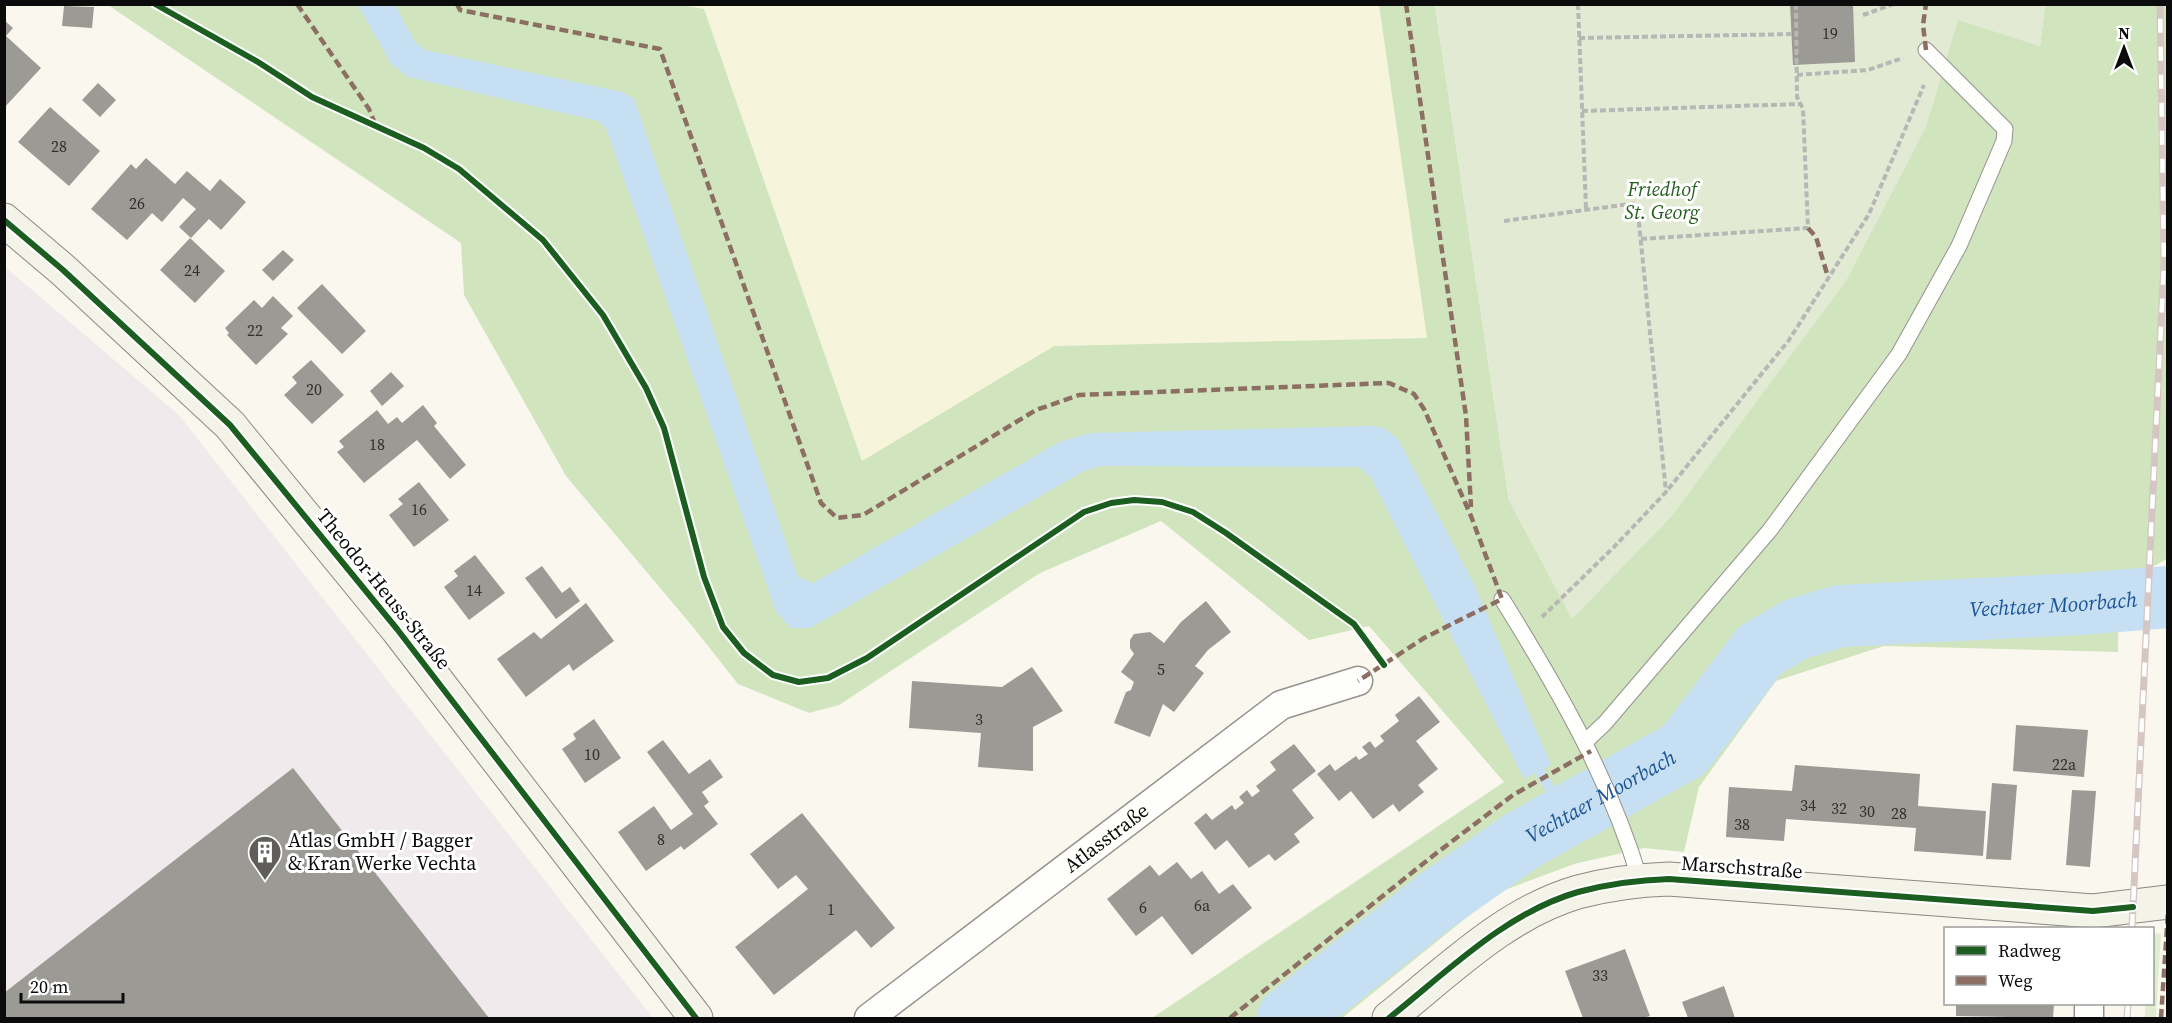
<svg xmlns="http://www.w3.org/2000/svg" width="2172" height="1023" font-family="'Source Serif 4',serif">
<rect width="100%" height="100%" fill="#faf8ee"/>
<path fill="#f1eaec" d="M4,266L179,415L653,1018H5Z"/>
<path fill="#f6f5db" d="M676,5H1379L1427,338L1054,346L862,461L704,9Z"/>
<path fill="#e0eecf" d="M2153,933L2161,934L2156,1018H2145V1004H2152Z"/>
<path fill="#d0e5be" d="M676,4L704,9L862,461L1054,346L1427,338L1379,5H1435L1509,501L1925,129L1958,19L2040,46L2045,5H2167V559L2119,585L2118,652L1884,646L1776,681L1699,787L1684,852L1644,848L1574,864L1497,893L1342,1018H1152L1504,782L1369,626L1309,640L1161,521L1040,573L839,705L809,713L738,684L693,627L566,476L464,295L461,243L108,5Z"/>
<path fill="#e3ead4" d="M1435,5H2045L2040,46L1958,20L1925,129L1846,281L1671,517L1572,619L1509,501Z"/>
<path fill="#c7dff2" d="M358,5H395L415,42L425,50L622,92L634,99L798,577L813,583L1059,442L1091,433L1373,426L1385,429L1398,439L1474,584L1551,765L1524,779L1371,478L1359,467L1102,466L1086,470L810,628H791L776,612L606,128L598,121L408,77L391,64Z"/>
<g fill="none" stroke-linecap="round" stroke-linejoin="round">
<path stroke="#c7dff2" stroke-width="10" d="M1539,770L1565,815"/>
<path stroke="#c7dff2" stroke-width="62" id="s1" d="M1288,1018L1433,903L1523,840L1684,750L1760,650L1796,629L1840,616L2079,604L2168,597"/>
</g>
<g fill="#9c9a95">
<path d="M1790,4H1853L1855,62L1793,65Z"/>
<path d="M64,6L94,7L92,28L62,26Z"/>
<path d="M4,20L13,28L6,36L41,68L4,108Z"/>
<path d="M98,83L116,100L100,117L82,100Z"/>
<path d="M50,107L100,151L69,186L18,142Z"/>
<path d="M146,158L175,184L187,171L210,191L220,179L246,202L221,230L209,219L191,238L179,227L196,209L183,198L162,222L152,213L127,240L91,209L131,164L136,169Z"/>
<path d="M190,238L225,271L195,303L160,270Z"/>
<path d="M283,250L294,260L273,281L262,270Z"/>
<path d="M322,284L366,331L342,354L297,308Z"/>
<path d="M273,296L293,316L281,328L288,334L256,365L227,335L229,333L225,328L254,300L262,308Z"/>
<path d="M311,360L344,395L312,424L284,395L297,383L292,377Z"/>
<path d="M391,372L404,386L382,406L370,391Z"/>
<path d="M423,405L437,423L434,426L466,465L450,479L417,440L364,483L337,452L344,447L339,441L377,410L388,424L397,417L402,423Z"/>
<path d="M419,482L449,520L414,547L389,515L403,504L398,499Z"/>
<path d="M475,555L505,593L469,620L444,587L458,576L454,571Z"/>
<path d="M542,566L562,593L570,587L580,601L556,619L525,578Z"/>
<path d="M1206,601L1231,632L1208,650L1195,666L1204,673L1174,712L1163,704L1150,737L1114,723L1126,692L1131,690L1134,682L1121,672L1134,654L1130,648V640L1134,634L1150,632L1164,643L1181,622Z"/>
<path d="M586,603L614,641L573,671L569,664L526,697L497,659L534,632L541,639Z"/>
<path d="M1032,667L1063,711L1033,727V771L978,767L981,733L909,728L912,681L1002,687Z"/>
<path d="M1419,696L1440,722L1416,741L1438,769L1418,785L1424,792L1399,812L1393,804L1373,819L1351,791L1339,801L1317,774L1330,764L1335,771L1356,756L1359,760L1368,754L1362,747L1370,741L1375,748L1384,741L1380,736L1399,721L1395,715Z"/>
<path d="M594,719L621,758L585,783L562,749L576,739L573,734Z"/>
<path d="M2016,725L2088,730L2084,777L2013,771Z"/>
<path d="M663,740L689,774L710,759L723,777L702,792L709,802L704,806L718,824L684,850L681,846L646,871L618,832L654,806L671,830L693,814L647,752Z"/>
<path d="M1294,744L1316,771L1292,790L1314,818L1294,834L1300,842L1275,861L1269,854L1249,868L1227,840L1215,850L1194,823L1206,813L1212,820L1232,805L1235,810L1244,803L1239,797L1247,790L1252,797L1260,791L1256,786L1276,770L1270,762Z"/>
<path d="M1795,765L1920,774L1918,806L1986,811L1983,856L1914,851L1916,828L1786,819L1784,841L1726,837L1729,787L1792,791Z"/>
<path d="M293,768L489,1018H4V993Z"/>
<path d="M1992,783L2017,785L2011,860L1986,859Z"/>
<path d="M2072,790L2096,791L2090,867L2066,865Z"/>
<path d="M802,813L895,928L871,948L856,930L774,995L735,947L808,889L796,875L778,889L750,854Z"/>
<path d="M1177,862L1191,879L1202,871L1219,894L1233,884L1252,908L1192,955L1162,916L1136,936L1107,899L1150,865L1159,876Z"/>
<path d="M1625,949L1650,1016L1643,1018H1583L1565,971Z"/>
<path d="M1724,986L1735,1018H1688L1682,1002Z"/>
<path d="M1956,1004H2054L2053,1018L1956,1016Z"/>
</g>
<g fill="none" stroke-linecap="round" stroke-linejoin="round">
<defs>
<g id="lane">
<path d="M1502,599C1558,689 1609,777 1640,880"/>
<path d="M1586,741L1605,723L1770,530L1899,354L1959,246L2004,141L2005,129L1926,50"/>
</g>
<g id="street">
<path id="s2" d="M869,1018L1281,705L1358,681"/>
<path d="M2089,1018V1004"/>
</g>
<g id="secondary">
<path d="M4,220L63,270L230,425L397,629L696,1018"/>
<path d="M1389,1018C1447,972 1505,913 1578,892C1608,884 1638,880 1669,879L2093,911L2168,902"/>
</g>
</defs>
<use href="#lane" stroke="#93928d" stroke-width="17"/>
<use href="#street" stroke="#93928d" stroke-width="31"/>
<use href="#secondary" stroke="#898884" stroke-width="35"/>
<g stroke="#b7b7b5" stroke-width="4" stroke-dasharray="6 3" stroke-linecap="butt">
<path d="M1578,4L1586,209"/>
<path d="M1863,15L1894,4"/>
<path d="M1579,38L1796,34"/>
<path d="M1797,75L1868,70L1903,58"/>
<path d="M1582,111L1800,104"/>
<path d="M1504,221L1637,203L1666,492"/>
<path d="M1641,239L1808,228L1803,109L1797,97L1796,4"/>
<path d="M1542,617L1615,546L1666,492L1789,340L1869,214L1924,85"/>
</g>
<use href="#lane" stroke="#fefefc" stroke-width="15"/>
<use href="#street" stroke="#fefefc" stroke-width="28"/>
<use href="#secondary" stroke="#f3f3e8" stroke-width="33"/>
<defs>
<g id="rail">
<path d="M2132,928L2164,263L2160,4"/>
<path d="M2127,1018L2128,1004"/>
</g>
</defs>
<use href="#rail" stroke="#d5c6c4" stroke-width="7"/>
<use href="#rail" stroke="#fff" stroke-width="4.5" stroke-dasharray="14" stroke-linecap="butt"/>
<g stroke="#8d6e63" stroke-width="4.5" stroke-dasharray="9 4.5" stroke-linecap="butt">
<path d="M297,4L369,109L375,124"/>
<path d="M457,4L460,10L660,49L821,503L837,518L863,515L1036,410L1079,395L1389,383L1414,394L1424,409L1471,516L1502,599L1424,638L1358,681"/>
<path d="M1406,4L1466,416L1471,507"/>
<path d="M1926,50L1923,25L1926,4"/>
<path d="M1808,228L1816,237L1828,277"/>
<path d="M1230,1018L1434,855L1513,795L1591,751"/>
<path d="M2161,1018L2168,912"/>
</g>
<defs>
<g id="cycleway">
<path d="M155,4L258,62L312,97L424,148L459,169L543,240L603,315L646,388L664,428L704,577L723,627L744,653L773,675L799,682L828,678L867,658L1084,512L1111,503L1134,500L1162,502L1193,512L1226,533L1354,624L1384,665"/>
<path d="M4,220L63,270L230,425L397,629L696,1018"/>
<path d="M1389,1018C1447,972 1505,913 1578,892C1608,884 1638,880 1669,879L2093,911L2133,907"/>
</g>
</defs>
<use href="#cycleway" stroke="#fff" stroke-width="10"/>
<use href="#cycleway" stroke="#1b5e20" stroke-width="6"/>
</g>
<defs>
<symbol id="building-pin" viewBox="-11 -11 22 30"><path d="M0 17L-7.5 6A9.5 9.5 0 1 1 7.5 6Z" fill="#5f5e5a" stroke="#fff"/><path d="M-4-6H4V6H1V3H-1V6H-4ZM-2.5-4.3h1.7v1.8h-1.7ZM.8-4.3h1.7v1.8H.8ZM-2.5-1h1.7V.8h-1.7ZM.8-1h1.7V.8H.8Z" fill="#fff"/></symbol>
</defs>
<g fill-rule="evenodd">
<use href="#building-pin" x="246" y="833" width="38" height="52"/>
</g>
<g text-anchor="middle" stroke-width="6" stroke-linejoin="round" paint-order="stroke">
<g font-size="16" fill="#2f2f2e">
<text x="1830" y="39">19</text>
<text x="59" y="152">28</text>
<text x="137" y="209">26</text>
<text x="192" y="276">24</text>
<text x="255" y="336">22</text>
<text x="314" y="395">20</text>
<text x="377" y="450">18</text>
<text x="419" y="515">16</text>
<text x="474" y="596">14</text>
<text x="1161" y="675">5</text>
<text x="979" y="725">3</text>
<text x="592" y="760">10</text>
<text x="2064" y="770">22a</text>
<text x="1808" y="811">34</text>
<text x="1839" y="814">32</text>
<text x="1867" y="817">30</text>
<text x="1899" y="819">28</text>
<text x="1742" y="830">38</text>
<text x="661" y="845">8</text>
<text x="1202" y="911">6a</text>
<text x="1143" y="913">6</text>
<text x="831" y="915">1</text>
<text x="1600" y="981">33</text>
</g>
<g font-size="20" font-style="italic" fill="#265f1f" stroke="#fff">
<text x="1662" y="196">Friedhof<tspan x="1662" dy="23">St. Georg</tspan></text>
</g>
<g font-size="20" fill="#0b0b0b" stroke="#fff">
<text transform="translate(384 589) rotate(51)" y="7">Theodor-Heuss-Straße</text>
<text dy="7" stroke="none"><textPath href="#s2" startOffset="298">Atlasstraße</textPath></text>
<text transform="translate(1742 867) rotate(4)" y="7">Marschstraße</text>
</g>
<g font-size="20" fill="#0b0b0b" stroke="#fff" text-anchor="start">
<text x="288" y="847">Atlas GmbH / Bagger<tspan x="288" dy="23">&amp; Kran Werke Vechta</tspan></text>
</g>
<g font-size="21" font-style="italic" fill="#1b5597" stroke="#fff">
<text dy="7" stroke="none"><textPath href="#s1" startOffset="906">Vechtaer Moorbach</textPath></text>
<text dy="7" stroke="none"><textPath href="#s1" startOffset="384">Vechtaer Moorbach</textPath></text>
</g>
</g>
<rect width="2172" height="1023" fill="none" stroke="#0b0b0b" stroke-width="12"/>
<rect x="1944" y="927" width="210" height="78" fill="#ffffff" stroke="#9d9d9d" stroke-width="1.5"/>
<rect x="1956" y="946" width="30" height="9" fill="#1b5e20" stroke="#9d9d9d" stroke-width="1.5"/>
<text x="1998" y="957" font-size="18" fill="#0b0b0b">Radweg</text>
<rect x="1956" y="976" width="30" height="9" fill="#8d6e63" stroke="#9d9d9d" stroke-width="1.5"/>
<text x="1998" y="987" font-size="18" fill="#0b0b0b">Weg</text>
<g transform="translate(2124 48)" stroke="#ffffff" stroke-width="4.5" paint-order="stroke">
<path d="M0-4.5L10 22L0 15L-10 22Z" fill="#0b0b0b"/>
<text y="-9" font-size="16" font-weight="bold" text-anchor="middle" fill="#0b0b0b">N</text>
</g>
<path d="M21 993v9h102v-9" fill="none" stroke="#0b0b0b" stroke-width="3"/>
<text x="30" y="993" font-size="18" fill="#0b0b0b" stroke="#ffffff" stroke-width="4.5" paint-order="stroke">20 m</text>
</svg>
